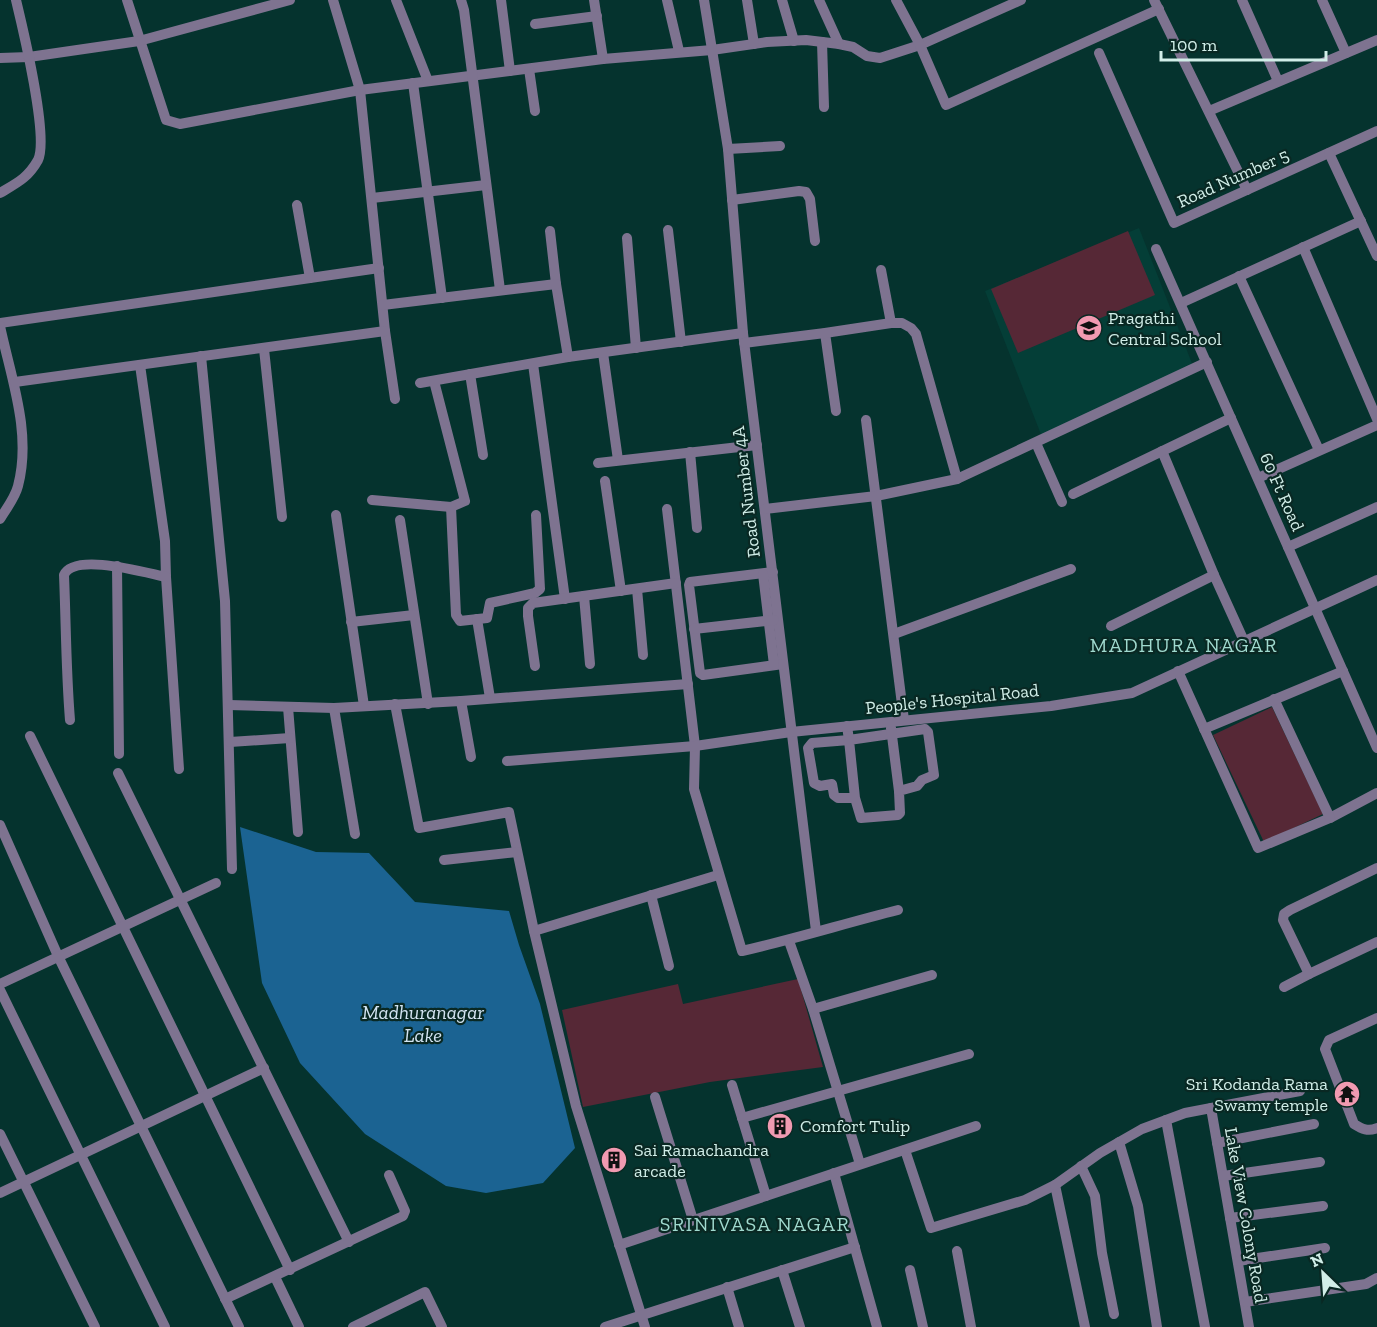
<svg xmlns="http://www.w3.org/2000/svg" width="1377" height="1327" font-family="'Zilla Slab',serif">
<rect width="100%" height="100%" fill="#05332e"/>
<path fill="#043e37" d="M1139,228L1193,366L1042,437L985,291Z"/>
<g fill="#562836">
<path d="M1128,231L1155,295L1018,353L991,289Z"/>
<path d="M1272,707L1323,814L1264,842L1213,735Z"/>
<path d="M798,979L823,1067L710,1082L583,1107L562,1010L678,984L683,1004Z"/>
</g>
<path fill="#1b6392" d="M240,827L316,852L369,853L415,902L509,911L519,945L540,1004L575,1148L543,1183L486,1193L446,1186L365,1134L300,1063L262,983Z"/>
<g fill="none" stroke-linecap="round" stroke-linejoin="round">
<g stroke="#7e7390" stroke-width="10">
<path d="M127,0L166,120L180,124L360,90L603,59L712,50L767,42L806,40L839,44L853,47L867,56L880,58L920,45L1021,0"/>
<path d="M333,0L360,90L385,331L395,399"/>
<path d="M396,0L428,81"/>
<path d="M461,0L464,10L500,290"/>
<path d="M501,0L510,71"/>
<path d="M594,0L603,59"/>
<path d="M667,0L679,51"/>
<path d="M704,0L728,149L743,333L816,931"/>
<path d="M747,0L754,44"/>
<path d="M782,0L794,41"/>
<path d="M819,0L839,44"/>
<path d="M896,0L920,45L946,105L1159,9"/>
<path d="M1154,0L1247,190"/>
<path d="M1242,0L1278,81"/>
<path d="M1322,0L1346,53"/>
<path d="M535,24L597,16"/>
<path d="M822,42L824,107"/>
<path d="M1099,53L1174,223L1377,131"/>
<path d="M0,58L29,57L139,41L290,0"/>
<path d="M529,69L535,111"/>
<path d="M413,83L442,298"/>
<path d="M1209,111L1377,40"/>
<path d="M728,149L780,146"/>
<path d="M1329,153L1377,256"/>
<path d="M0,193C17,183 28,178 38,160C49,138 23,29 16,0"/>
<path d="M372,198L486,185"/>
<path d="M732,200L799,191L806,192L810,199L815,241"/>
<path d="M297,205L310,278"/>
<path d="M668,230L681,342"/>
<path d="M550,231L556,284L568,357"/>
<path d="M627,238L636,348"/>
<path d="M1303,247L1377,419"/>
<path d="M1156,249L1377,748"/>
<path d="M881,270L891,323"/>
<path d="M1239,276L1319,450"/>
<path d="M1181,303L1361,221"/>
<path d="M383,305L556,284"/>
<path d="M0,323L379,268"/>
<path d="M0,326C11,378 32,433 18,486C15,498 6,509 0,519"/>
<path d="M825,333L836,411"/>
<path d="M744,343L825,333L891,323H902L911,328L916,334L957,479"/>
<path d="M264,349L282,517"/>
<path d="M603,353L618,460"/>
<path d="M201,356L225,601L232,869"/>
<path d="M533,364L565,599"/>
<path d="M140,365L165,541L166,577L179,769"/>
<path d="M470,374L483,455"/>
<path d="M15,382L385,331"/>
<path d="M420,383L568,357L743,333"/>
<path d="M866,420L904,720"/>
<path d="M1036,443L1062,502"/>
<path d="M1162,451L1214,575L1244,641"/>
<path d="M690,452L697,528"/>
<path d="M598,463L757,445"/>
<path d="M1258,478L1377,425"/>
<path d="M605,481L621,591"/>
<path d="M1073,494L1231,418"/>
<path d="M372,500L451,507L465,501L434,381"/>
<path d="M451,507L456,615L460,621L487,618L490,603L535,593L540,589L536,515"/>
<path d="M667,509L695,746L694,789L742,951C795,939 846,923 898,910"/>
<path d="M765,509L876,496L957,479L1207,362"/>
<path d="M336,515L364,706"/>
<path d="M400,520L428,704"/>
<path d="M1288,547L1377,507"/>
<path d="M117,566L119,754"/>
<path d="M773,572L690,582L689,585L700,673L703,675L783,664"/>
<path d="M763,574L774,665"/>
<path d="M637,589L643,655"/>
<path d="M584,596L590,664"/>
<path d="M477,619L490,698"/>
<path d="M351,622L414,615"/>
<path d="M1111,626L1214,575"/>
<path d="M694,629L774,620"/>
<path d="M894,634L1071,569"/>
<path d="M535,666L528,616V608L533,603L676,583"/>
<path d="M1178,671L1258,848L1330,818L1377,793"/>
<path d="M1274,699L1330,818"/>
<path d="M461,701L471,757"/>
<path d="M395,704L419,828L509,812L534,931L576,1106L645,1327"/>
<path d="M229,705L334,708L461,701L688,684"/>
<path d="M288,707L298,832"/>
<path d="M334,708L355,834"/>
<path d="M70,720C66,672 66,623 64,575C74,552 146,573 166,577"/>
<path d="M847,726L849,740L812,743L808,748L814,783L820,786L832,784L834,795L838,798H855L861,818L898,815L900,813L899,791L917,786L922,780L934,775L928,732L925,729L849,740L855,798"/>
<path d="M891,728L899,791"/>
<path d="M1204,729L1343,671"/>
<path d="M30,736L290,1270"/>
<path d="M230,742L290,738"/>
<path d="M507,761L695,746L791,732L1051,706L1132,693L1377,580"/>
<path d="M118,773L349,1242"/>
<path d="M0,825L58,956L239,1327"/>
<path d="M444,860L517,852"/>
<path d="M1377,868L1290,910L1284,914L1283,920L1309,974L1377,942"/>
<path d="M651,895L669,966"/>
<path d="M534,931L718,875"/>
<path d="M789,941L813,1009L860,1164"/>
<path d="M0,984L216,883"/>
<path d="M1284,987L1309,974"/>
<path d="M0,990L165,1327"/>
<path d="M813,1009L932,975"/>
<path d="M1377,1018L1329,1040L1325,1049L1354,1124C1362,1129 1368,1132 1377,1128"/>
<path d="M732,1085L766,1196"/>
<path d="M655,1097L693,1220"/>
<path d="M1211,1108L1249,1327"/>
<path d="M742,1118L969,1054"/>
<path d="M1166,1120L1205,1327"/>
<path d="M0,1134L95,1327"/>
<path d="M1119,1142L1138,1206L1157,1327"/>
<path d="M1217,1143L1314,1124"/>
<path d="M905,1150L931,1228L1025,1200L1055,1185L1085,1327"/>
<path d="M1081,1166L1095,1196L1102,1253L1114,1314"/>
<path d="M834,1173L877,1327"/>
<path d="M1223,1176L1320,1162"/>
<path d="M1055,1185L1100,1153L1142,1129L1185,1113L1300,1091"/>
<path d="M0,1193L264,1068"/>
<path d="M1230,1218L1323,1206"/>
<path d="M619,1245L976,1126"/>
<path d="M957,1251L971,1327"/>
<path d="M1238,1261L1325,1248"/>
<path d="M782,1270L800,1327"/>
<path d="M910,1270L923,1327"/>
<path d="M275,1277L299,1327"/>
<path d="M727,1287L739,1327"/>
<path d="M225,1299L403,1216L405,1211L389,1175"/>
<path d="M1245,1302L1366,1284L1377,1278"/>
<path d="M353,1327L425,1292L442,1327"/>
<path d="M605,1327L855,1247"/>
</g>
</g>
<defs>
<symbol id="school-disc" viewBox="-11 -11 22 22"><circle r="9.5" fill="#f19ab1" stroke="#092823"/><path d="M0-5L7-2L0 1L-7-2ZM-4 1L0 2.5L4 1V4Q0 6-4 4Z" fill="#111"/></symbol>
<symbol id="temple-disc" viewBox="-11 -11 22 22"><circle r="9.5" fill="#f19ab1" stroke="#092823"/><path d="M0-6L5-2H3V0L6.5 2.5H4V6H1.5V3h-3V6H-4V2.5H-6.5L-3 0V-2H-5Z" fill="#111"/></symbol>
<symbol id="building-disc" viewBox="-11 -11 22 22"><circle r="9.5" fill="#f19ab1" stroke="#092823"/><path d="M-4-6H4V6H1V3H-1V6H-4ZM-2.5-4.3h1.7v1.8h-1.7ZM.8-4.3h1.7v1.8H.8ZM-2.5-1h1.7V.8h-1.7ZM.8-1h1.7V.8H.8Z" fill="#111"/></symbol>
</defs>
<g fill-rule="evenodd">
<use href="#school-disc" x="1074" y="313" width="30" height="30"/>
<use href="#temple-disc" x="1332" y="1079" width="30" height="30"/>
<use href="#building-disc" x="765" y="1111" width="30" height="30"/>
<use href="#building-disc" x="599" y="1145" width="30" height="30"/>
</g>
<g text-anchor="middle" stroke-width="4.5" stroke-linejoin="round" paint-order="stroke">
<g font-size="18" fill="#d1eee8" stroke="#092823">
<text transform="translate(1233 178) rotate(-24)" y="6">Road Number 5</text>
<text transform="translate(746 492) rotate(-97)" y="6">Road Number 4A</text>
<text transform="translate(1282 492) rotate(66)" y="6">60 Ft Road</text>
<text transform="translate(952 699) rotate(-6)" y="6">People's Hospital Road</text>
<text transform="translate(1246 1215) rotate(80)" y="6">Lake View Colony Road</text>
</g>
<g font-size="18" fill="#d1eee8" stroke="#092823" text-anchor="start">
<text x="1108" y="324">Pragathi<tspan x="1108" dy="21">Central School</tspan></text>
<text x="1328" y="1090" text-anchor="end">Sri Kodanda Rama<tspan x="1328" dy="21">Swamy temple</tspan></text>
<text x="800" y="1132">Comfort Tulip</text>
<text x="634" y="1156">Sai Ramachandra<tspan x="634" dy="21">arcade</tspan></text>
</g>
<g font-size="20" letter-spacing="1.5" fill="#a0dacf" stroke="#092823">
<text x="1184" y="652">MADHURA NAGAR</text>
<text x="755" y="1231">SRINIVASA NAGAR</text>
</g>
<g font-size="20" font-style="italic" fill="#d3e4f2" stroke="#092823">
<text x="423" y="1019">Madhuranagar<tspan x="423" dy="23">Lake</tspan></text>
</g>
</g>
<g transform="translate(1323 1273) rotate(335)" stroke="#092823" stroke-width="4.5" paint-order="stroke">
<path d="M0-4.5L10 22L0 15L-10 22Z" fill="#d1eee8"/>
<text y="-9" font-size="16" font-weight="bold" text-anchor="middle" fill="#d1eee8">N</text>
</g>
<path d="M1161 51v9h165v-9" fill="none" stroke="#d1eee8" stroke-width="3"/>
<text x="1170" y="51" font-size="18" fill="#d1eee8" stroke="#092823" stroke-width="4.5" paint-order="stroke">100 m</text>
</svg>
